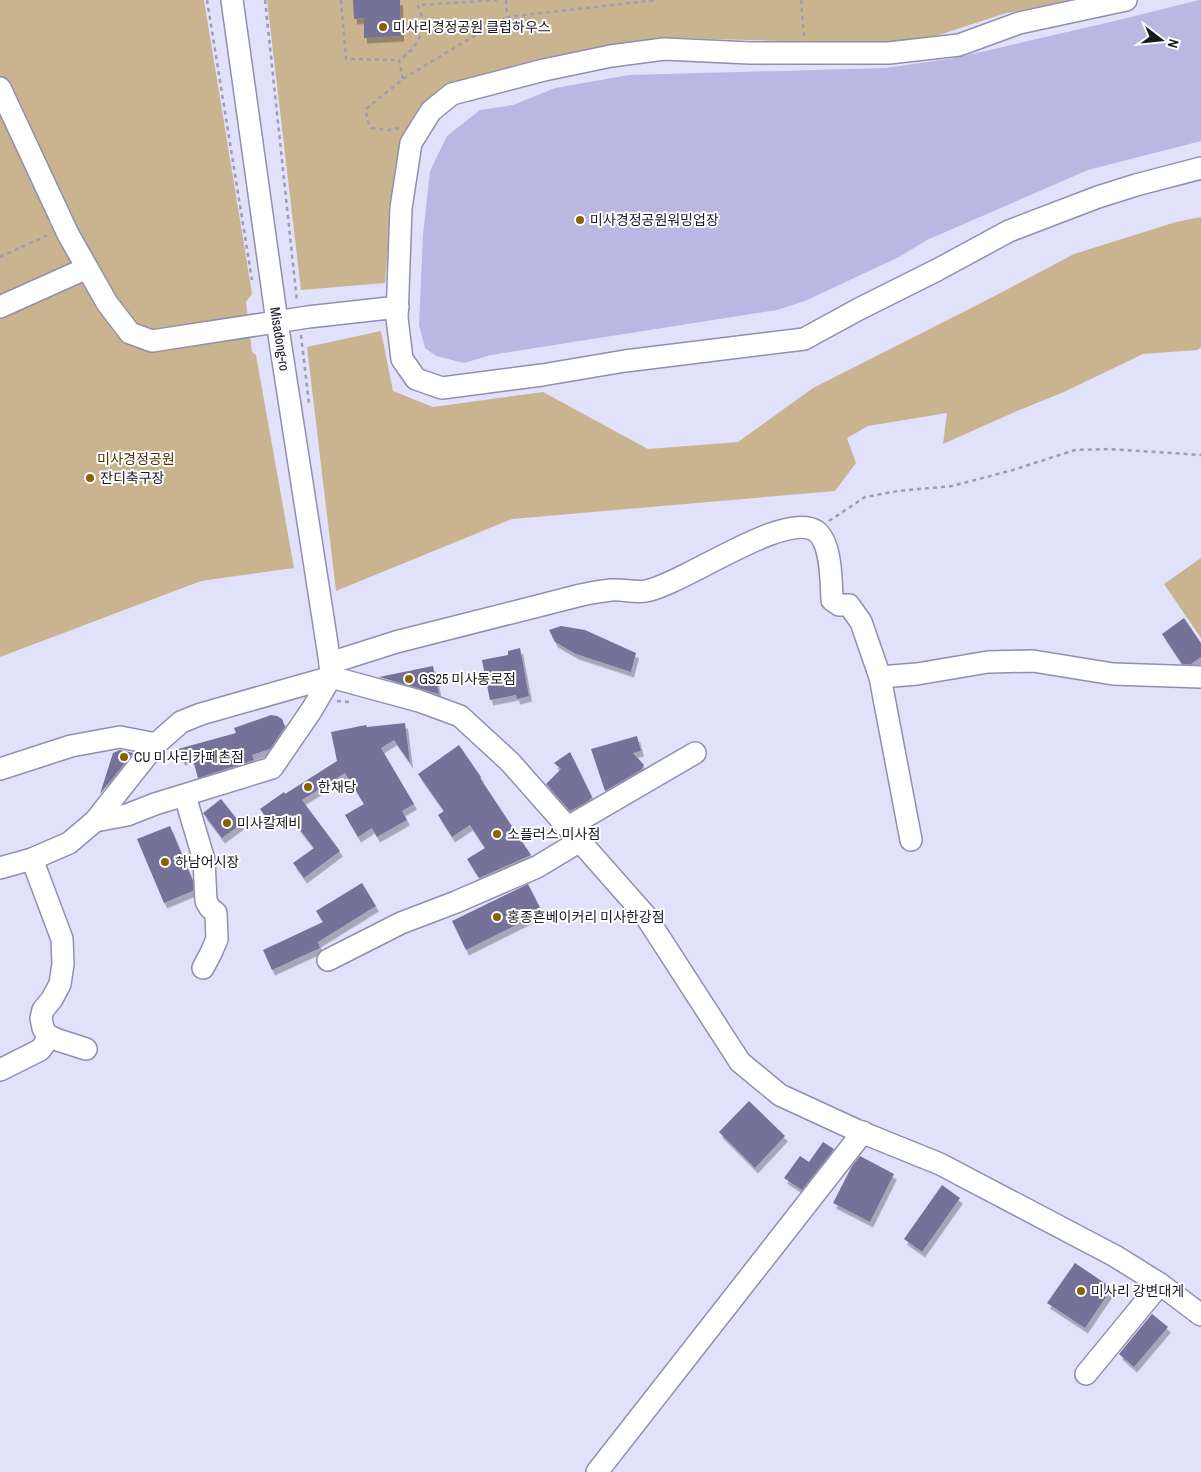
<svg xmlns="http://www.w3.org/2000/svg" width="1201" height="1472" font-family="'Archivo Narrow','Noto Sans KR',sans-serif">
<defs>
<filter id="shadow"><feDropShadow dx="3" dy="5.5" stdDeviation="0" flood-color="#0004"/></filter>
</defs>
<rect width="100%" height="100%" fill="#e2e1fc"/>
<g fill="#cab490">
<path d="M0,0H204L250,281L252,294L246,302L252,352L256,355L294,568L201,581L0,657Z"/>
<path d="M267,0H1080L1006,13L936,36L879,44L677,38L552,58L448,88L404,137L398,156L394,175L385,283L301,290Z"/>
<path d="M1201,217V347L1197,350L1143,354L1064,392L1017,411L943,444L947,413L868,426L847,438L856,463L835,491L512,519L336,591L307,347L381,331L393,391L433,407L543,392L648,449L738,442L813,388L987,300L1074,254L1176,222Z"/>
<path d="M1201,558V638L1164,584Z"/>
</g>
<path fill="#bab7e2" d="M1199,0H1201V141L1088,170L927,240L899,257L805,301L777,310L491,355L464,363L436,356L425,348L419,325L423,235L430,171L447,136L480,110L513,105L555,88L629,75L886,68L955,58L1123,19Z"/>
<g fill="#747198" filter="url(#shadow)">
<path d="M353,0H400L401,36L364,38V18L354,19Z"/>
<path d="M1184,618L1201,643V657L1191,664H1182L1162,634Z"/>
<path d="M561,626L585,630L636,653L631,672L576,654L555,642L549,630Z"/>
<path d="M520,648L529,696L517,699L516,695L490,700L482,660L508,655V651Z"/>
<path d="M433,666L439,694L379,677Z"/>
<path d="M271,715L277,716L282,719L285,727L270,749L252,755L254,760L198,778L192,757L182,760L178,749L236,733L234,728Z"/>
<path d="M405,723L410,763L394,740L381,748L414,804L402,811L407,820L377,837L372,828L358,837L345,815L364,804L345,773L302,800L340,851L304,878L293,863L314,848L287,813L271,824L260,809L284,792L285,794L337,761L331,732L366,725L367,727Z"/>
<path d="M637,736L641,751L633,753L644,765L641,770L605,791L591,749Z"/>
<path d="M459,745L481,777L480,778L531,855L479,878L467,859L485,848L470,825L452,837L438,815L444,811L418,774Z"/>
<path d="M120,750L133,753L100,794L113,753Z"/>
<path d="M570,752L592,797L587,802L570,811L546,784L561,769L554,763Z"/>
<path d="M221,799L241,824L222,838L203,813Z"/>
<path d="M170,826L193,881V891L164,903L137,839Z"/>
<path d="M362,883L376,906L318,942L320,948L272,970L263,950L323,922L316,911Z"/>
<path d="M528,884L542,912L466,950L452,921Z"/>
<path d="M749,1101L785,1136L755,1168L719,1132Z"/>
<path d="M823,1142L834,1149L802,1190L784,1178L800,1156L809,1162Z"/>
<path d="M860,1156L894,1174L870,1222L833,1203L852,1166Z"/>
<path d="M942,1185L960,1198L922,1252L904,1239Z"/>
<path d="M1075,1263L1112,1288L1085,1328L1047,1303Z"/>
<path d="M1152,1314L1168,1327L1134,1367L1119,1354Z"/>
</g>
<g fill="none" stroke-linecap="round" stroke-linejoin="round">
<defs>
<g id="minor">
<path d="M232,0L277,322L330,663L331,677"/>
<path d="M1126,0L1019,23L959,45L889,53H750L664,49L611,56L544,70L452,94L431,111L411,143L401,208L397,318L402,359L416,379L442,388L542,375L625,361L804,339L859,309L937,270L1009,231L1098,197L1136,185L1201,168"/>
<path d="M0,88L68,234L107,303L130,333L152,341L308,317L398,307"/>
<path d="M0,307L87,268"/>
<path d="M330,663L396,642L581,595C591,593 601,591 611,590C623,589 635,593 646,591C684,584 784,510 816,531C832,543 831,582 832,600L839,605H849L861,622L880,677L911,840"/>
<path d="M880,677L917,674L988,662L1033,661L1113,674L1201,677"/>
<path d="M0,769L71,746L120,737L156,744"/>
<path d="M185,796L204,860L206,901L210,908L216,913L217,939L211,953L203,968"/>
<path d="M95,821L127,815L155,804L272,768L311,711L331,677"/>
<path d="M568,827L695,753"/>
<path d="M32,859L62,939L63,964L60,984L52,999L43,1010L41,1018L43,1028L47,1035L58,1040L86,1049"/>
<path d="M0,868L32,859L69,843L95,821L156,744L181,722L201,714L331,677L419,701L460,716L510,762L645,915L740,1062L780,1095L856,1130L940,1164L1115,1256L1160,1284L1201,1315"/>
<path d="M328,960L401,923L456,902L537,867L580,841"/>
<path d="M0,1070L40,1050L46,1042L47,1035"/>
<path d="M1086,1374L1160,1284"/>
<path d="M597,1472L863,1132"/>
</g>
</defs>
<use href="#minor" stroke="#908fae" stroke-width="24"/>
<g stroke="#9d9cb2" stroke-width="2.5" stroke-dasharray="4 4" stroke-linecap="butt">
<path d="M207,0L252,280"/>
<path d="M265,0L297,302"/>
<path d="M341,0L346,59L399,60"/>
<path d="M506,0L507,17"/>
<path d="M801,0L804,36"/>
<path d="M403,79L399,60C412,52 424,37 423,21C422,16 419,10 418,5L497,0"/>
<path d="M399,128L388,130L372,128L367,120L366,109L403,79L457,46L507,17L657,0"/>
<path d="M0,257L50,234"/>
<path d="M301,335L309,404"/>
<path d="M829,521L865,497L898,491L952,486L1013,470L1075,450L1109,449L1201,455"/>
<path d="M337,701L349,702"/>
</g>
<use href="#minor" stroke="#fff" stroke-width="21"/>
</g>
<g fill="#8b6203" stroke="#fff" stroke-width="2">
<circle cx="383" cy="27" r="5"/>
<circle cx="580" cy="220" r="5"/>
<circle cx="90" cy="478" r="5"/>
<circle cx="409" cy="679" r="5"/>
<circle cx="124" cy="757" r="5"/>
<circle cx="308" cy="787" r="5"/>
<circle cx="227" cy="823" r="5"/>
<circle cx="497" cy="834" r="5"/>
<circle cx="165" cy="862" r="5"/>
<circle cx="497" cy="917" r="5"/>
<circle cx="1081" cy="1291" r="5"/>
</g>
<g text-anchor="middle" stroke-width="4" stroke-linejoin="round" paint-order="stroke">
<g font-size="14" fill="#191824" stroke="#fff" text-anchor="start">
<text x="393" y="32">미사리경정공원 클럽하우스</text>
<text x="590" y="225">미사경정공원워밍업장</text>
<text x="100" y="483">잔디축구장</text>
<text x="419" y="684">GS25 미사동로점</text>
<text x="134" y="762">CU 미사리카페촌점</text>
<text x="318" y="792">한채당</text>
<text x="237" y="828">미사칼제비</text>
<text x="507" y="839">소플러스 미사점</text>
<text x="175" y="867">하남어시장</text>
<text x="507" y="922">홍종흔베이커리 미사한강점</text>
<text x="1091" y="1296">미사리 강변대게</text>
</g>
<g font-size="14" fill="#191824" stroke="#fff">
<text transform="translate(280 339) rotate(81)" y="5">Misadong-ro</text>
</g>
<g font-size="14" fill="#4a3100" stroke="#fff">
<text x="136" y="464">미사경정공원</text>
</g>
</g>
<g transform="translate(1161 40) rotate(106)" stroke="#ffffff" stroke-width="4" paint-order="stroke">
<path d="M0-4L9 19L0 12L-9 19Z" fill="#191824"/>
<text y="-8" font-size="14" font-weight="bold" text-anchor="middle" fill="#191824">N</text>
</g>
</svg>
